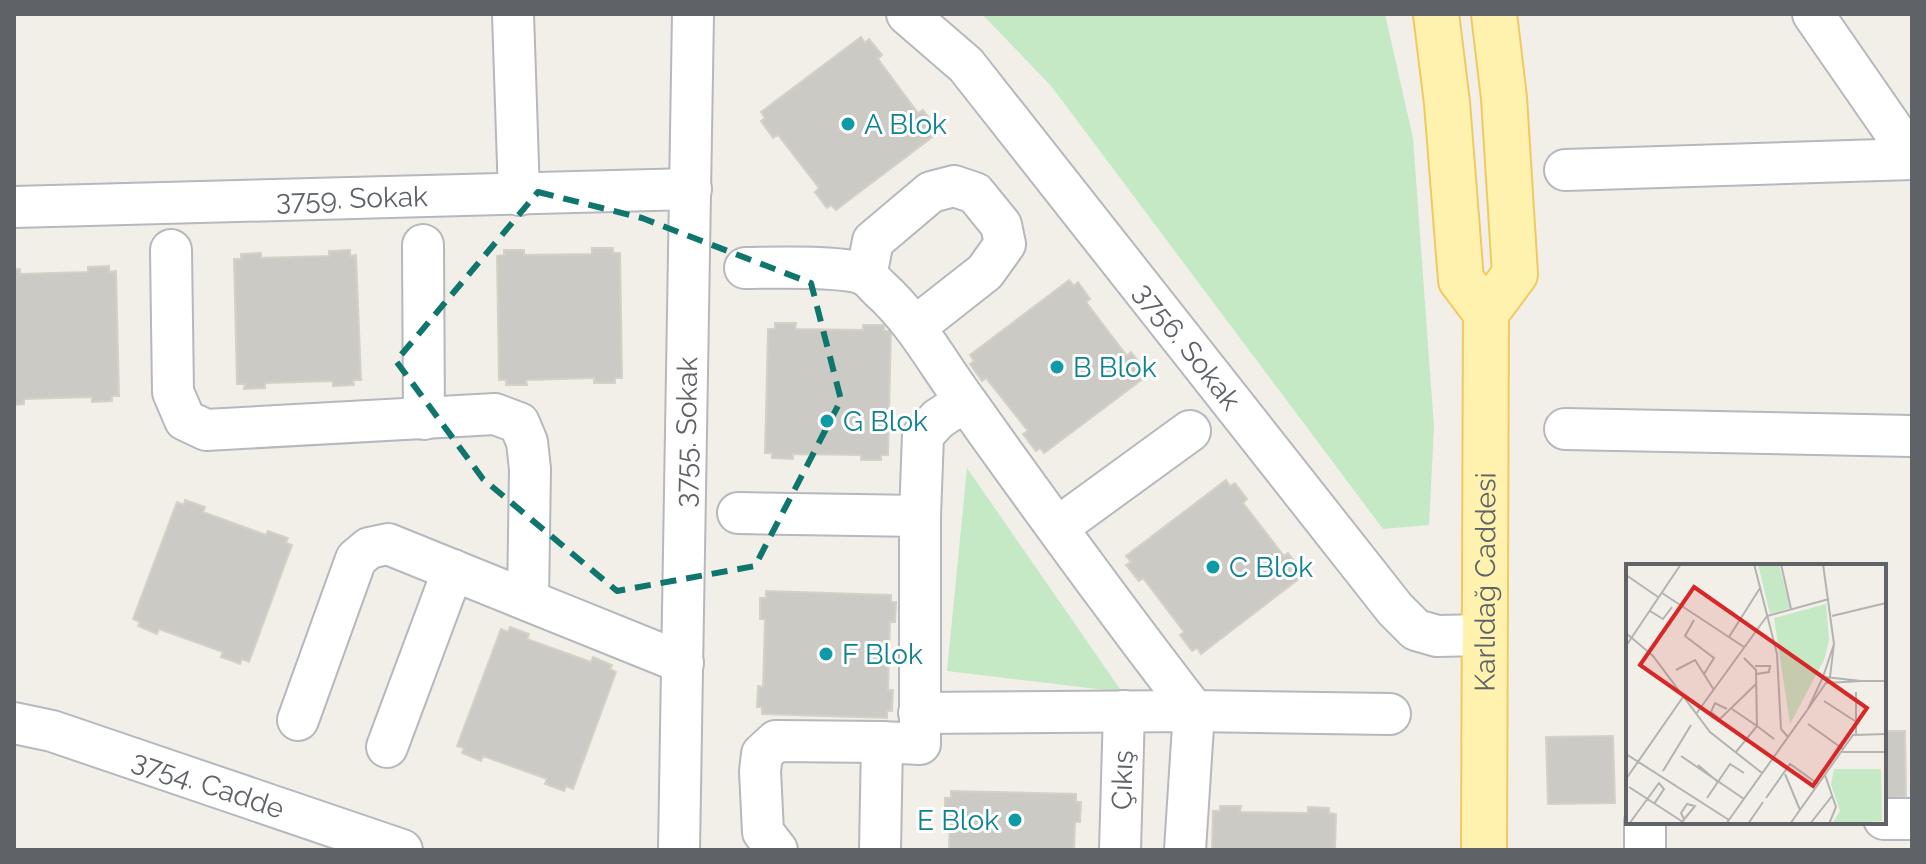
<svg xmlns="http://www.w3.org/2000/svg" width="1926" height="864" font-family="Raleway,sans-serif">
<rect width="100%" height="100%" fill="#f1efe8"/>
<g fill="#c5e8c5">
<path d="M982,14H1385L1413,138L1434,427L1429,525L1383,529L1052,87Z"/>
<path d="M967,468L1122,692L947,671Z"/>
</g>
<g fill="#cccac5" stroke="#d6d1c6" stroke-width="2">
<path d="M861,37L865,43L869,39L882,55L878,59L918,113L923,110L935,126L931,129L935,135L836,210L831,205L827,208L815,192L819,188L778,135L773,138L761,121L765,118L761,112Z"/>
<path d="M592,248H613V253H620L622,378H615V383H594V378L526,380L527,385H506V380H499L497,256L504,255V250H524V255L592,254Z"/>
<path d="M350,250V256L356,255L361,380H353L354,385L333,386V381L265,383V388L244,389L245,384H237L234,259H241V254L261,253V258L329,256V251Z"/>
<path d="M109,266V272L116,271L119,396H112V401L92,402V397L24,399V404L14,405V269H20V274L88,272V267Z"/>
<path d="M1069,280L1074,286L1078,282L1090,299L1086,302L1127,356L1131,352L1144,369L1139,372L1144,378L1044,453L1040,448L1036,451L1023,434L1028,431L986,378L982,381L970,364L974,361L970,355Z"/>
<path d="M775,323H796L795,329L863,330V325H884V331H891L888,455H881V460H861V455L793,454V459L772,458V453H765L768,329H775Z"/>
<path d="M1226,480L1230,486L1235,483L1247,499L1243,503L1284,556L1288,553L1300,569L1296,573L1300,578L1201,654L1197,648L1192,651L1180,635L1184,632L1143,578L1139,581L1126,565L1131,562L1126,556Z"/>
<path d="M185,500L205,507L203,512L266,535L268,531L288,538L286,543L292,545L249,662L242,659L240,664L221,657L223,652L159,629L157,634L138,626L140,622L133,619L177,502L184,505Z"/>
<path d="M766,591L891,595V602H896L895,622H890L888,690H893L892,711H887V718L762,714V707H757L758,686L763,687L765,619H760V598H766Z"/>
<path d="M510,627L529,634L527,639L591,662L593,657L612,665L610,669L616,672L573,789L566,786L564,791L545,784L547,779L483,756L481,761L462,753L464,748L457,746L501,629L508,632Z"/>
<path d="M1884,731H1905L1906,797L1884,798Z"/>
<path d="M1613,736L1615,803L1548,804L1546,737Z"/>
<path d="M951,791L1076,794V802H1081L1080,822H1075L1074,850H949L950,819H945V798H951Z"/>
<path d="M1220,806H1241L1240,812L1308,813V807L1329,808V813L1336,814L1335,850H1212L1213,811H1220Z"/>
</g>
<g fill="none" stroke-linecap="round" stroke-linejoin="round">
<defs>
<g id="minor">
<path d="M513,14L519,195"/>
<path id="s1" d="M907,14L966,65L1395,609L1416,630L1437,636L1486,635"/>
<path d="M1813,14L1912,157"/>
<path d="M1565,170L1912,159"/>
<path id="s2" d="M14,207L691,189"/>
<path d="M423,245L424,419"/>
<path d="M171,250L173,392L185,420L206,430L495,414L519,423L527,442L530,469L528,600"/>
<path d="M745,268C772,268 844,265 866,275C870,278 875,284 879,288C916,321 938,364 967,403C1041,507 1116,610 1194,711L1390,714"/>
<path d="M866,276L873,241L931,192L954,186L975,193L1001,225L1005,244L985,272L915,327"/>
<path d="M1565,429L1912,436"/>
<path d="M738,513L920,516"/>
<path d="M1058,527L1190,431"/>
<path d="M919,713L1194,711L1185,850"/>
<path d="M298,720L356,559L369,548L388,544L683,663"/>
<path id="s3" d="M14,723L52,731L402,850"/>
<path d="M387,747L453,570"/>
<path d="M1884,819H1912"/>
<path id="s4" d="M679,850L693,14"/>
<path d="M777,850L763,832L760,771L762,754L776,741L882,742"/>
<path d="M880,850L882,742L920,744V516L923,435L938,419L965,401"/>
<path id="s5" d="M1120,850L1124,711"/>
<path d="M1645,850V822"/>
</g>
<g id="major">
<path d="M1436,14L1447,103L1461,280L1486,313L1515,274L1504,98L1494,14"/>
<path id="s6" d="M1484,850L1486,313"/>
</g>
</defs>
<use href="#minor" stroke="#b5b8bc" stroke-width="44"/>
<use href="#major" stroke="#f2c960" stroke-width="48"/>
<use href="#minor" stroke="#fff" stroke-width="40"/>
<use href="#major" stroke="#fff2af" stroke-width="44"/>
</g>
<path fill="none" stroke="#0f766e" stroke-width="6" stroke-dasharray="16 10" stroke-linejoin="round" d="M538,192L642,218L811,283L841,400L755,566L617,591L483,479L396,361Z"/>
<g fill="#0f9aa8" stroke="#fff" stroke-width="3">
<circle cx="848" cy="124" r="8"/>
<circle cx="1057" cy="367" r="8"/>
<circle cx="827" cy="421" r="8"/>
<circle cx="1213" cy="567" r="8"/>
<circle cx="826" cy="654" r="8"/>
<circle cx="1015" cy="820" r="8"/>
</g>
<g text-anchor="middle" stroke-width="6" stroke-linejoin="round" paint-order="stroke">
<g font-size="28" fill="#0d838f" stroke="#fff" text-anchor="start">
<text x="864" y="134">A Blok</text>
<text x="1073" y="377">B Blok</text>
<text x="843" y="431">G Blok</text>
<text x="1229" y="577">C Blok</text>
<text x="842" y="664">F Blok</text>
<text x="999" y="830" text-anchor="end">E Blok</text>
</g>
<g font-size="28" fill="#5f6368" stroke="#fff">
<text dy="10" stroke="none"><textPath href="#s2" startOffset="338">3759. Sokak</textPath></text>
<text dy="10" stroke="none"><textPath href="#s1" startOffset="436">3756. Sokak</textPath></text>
<text dy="10" stroke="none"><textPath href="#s4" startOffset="418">3755. Sokak</textPath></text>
<text dy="10" stroke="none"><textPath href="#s6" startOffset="268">Karlıdağ Caddesi</textPath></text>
<text dy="10" stroke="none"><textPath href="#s5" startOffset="70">Çıkış</textPath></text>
<text dy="10" stroke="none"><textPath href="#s3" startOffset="204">3754. Cadde</textPath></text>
</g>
</g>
<g transform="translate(1626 564)">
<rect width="260" height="260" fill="#f1efe8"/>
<path d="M132,0H153L164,44L144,50ZM200,40L203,76L198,96L164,160L148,54ZM208,205H255L256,257L206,260L214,247L205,220Z" fill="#c5e8c5"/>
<path fill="none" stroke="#b3b3b1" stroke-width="2" d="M128,0L151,90L155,165L162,173M155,0L165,45M197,0L208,80M0,11L32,33M36,29L118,83M24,47L37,55L46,43M206,52L260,39M68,56L59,72L88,94L78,110M0,69L27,92L84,168L136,209M103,73L134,24M208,80L204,113L182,145L197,113ZM0,82L55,0M118,94L130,106L131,162L148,175M129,102H144L143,108L130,110M50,106L69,96L88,126M199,113L235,117L200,119M235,117H260M198,137L229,157M101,145L89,139L85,148L94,155L130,120M106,145L131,162L110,188M70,150L141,52L203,35M182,160L217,185M230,170V128M216,188H260M0,190L103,256M55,192L118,235M72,201L92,218M37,207L65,161M159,210L174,246M199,211L210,243L203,260M0,215L57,133M3,223L60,260M81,234L104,200L118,209M140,234L164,200L192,220M56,258L69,242L61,240L55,249L58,255M3,260L33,219L38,225L28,240M100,260L182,145M122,260L137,238M164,260L227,171L260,170M184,260L206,232"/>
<path fill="#d62828" fill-opacity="0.15" stroke="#d62828" stroke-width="4" d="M68,23L241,144L187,222L14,101Z"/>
<rect width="260" height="260" fill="none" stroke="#5f6368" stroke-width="4"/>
</g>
<rect width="1926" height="864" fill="none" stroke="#5f6368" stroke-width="32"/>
</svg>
